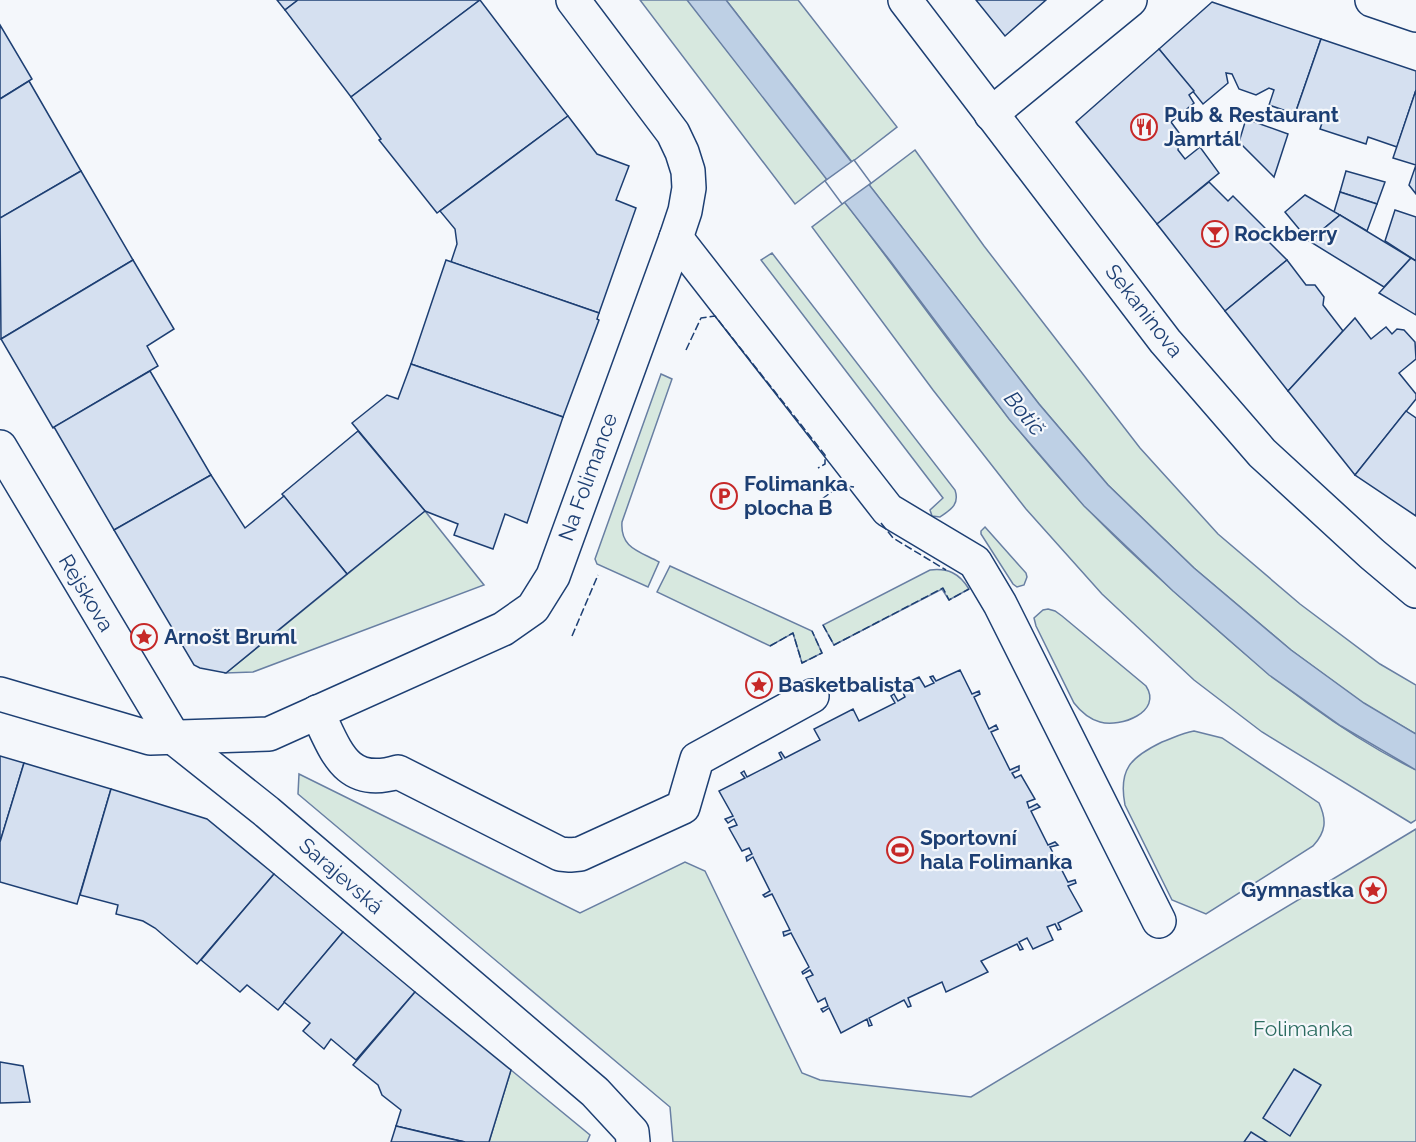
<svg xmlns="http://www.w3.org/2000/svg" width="1416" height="1142" font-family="Raleway,sans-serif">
<rect width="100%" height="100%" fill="#f4f7fb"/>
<g fill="#d7e8df" stroke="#687fa3" stroke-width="1.5">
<path d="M640,0H688L827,179L795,204Z"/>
<path d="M726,0H798L897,127L852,162Z"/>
<path d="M915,150L984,246L1140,448L1218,534L1300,604L1380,664L1416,685V734L1364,704L1291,650L1194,568L1108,485L1039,404L869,185Z"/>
<path d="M845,202C923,304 996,411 1084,505C1124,548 1169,587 1213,626C1275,681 1341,733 1416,770V820L1411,823L1262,732L1194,680L1102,594L1026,509L933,390L812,227Z"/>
<path d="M772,253L955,490C960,505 950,510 940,517L932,516L930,510L943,498L761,260Z"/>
<path d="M661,374L672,379L622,522C620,548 639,551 659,562L648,587L597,564L595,559Z"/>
<path d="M425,511L484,585L253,672L226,673Z"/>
<path d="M985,527L1026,573L1027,577L1024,585L1017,587L1013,584L981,534V531Z"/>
<path d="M670,566L812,631L822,653L802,663L793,633L770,646L657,592Z"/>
<path d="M930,570C948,568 959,573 969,589L949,600L942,589L834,645L823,625Z"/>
<path d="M1048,609L1055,611L1062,616L1146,686C1163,712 1120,728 1100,722C1089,719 1081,712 1074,703L1036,626L1034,618L1043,610Z"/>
<path d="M1194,731L1222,738L1319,803C1327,820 1326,832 1313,846L1206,914L1172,900L1125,805C1118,769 1131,757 1162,742C1173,738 1182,733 1194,731Z"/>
<path d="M299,774L580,913L685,862L705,871L802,1073L820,1080L971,1097L1416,829V1142H673L670,1107L298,794Z"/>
<path d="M511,1070L590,1135L587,1142H489Z"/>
</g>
<path fill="#bed0e5" stroke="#687fa3" stroke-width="1.5" d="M687,0H726L1039,404L1108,485L1194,568L1291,650L1364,703L1416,734V770L1341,726L1269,675L1173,591L1084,506L1009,419L891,262Z"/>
<path fill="#f4f7fb" stroke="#687fa3" stroke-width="1.5" d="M854,160L871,183L842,204L825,181Z"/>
<g fill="#d5e0f0" stroke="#1d3f73" stroke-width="1.5">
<path d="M277,0H298L285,10Z"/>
<path d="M298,0H480L351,97L285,10Z"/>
<path d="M480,0L568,116L437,213L379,140L381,139L351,97Z"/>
<path d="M976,0H1046L1005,36Z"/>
<path d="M1212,2L1321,39L1295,114L1269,105L1274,90L1269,88L1256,95L1239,89L1232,74L1226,73L1228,83L1203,104L1159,49Z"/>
<path d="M0,25L32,79L0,99Z"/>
<path d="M1321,39L1416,71V90L1397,147L1368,137L1366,144L1320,129L1322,123L1295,114Z"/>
<path d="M1159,49L1194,91L1189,95L1194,103L1171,122L1180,134L1178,150L1185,159L1200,147L1219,173L1157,224L1076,122Z"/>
<path d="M29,81L81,171L0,218V99Z"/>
<path d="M1416,90V194L1409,185L1416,165L1393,158Z"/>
<path d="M568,116L597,154L629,166L616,200L636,208L599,313L451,262L457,244L455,229L440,211Z"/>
<path d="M1246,119L1288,134L1274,177L1239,142Z"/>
<path d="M81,171L133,260L1,339L0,218Z"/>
<path d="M1346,171L1385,182L1377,204L1340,192Z"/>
<path d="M1209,182L1228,201L1233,196L1272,235L1267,240L1287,260L1225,311L1157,224Z"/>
<path d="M1340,192L1377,204L1367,231L1334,212Z"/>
<path d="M1305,195L1340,215L1309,241L1285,212Z"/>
<path d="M1395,210L1416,217V261L1385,241Z"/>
<path d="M1340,215L1411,258L1384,287L1309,241Z"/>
<path d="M1411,258L1416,261V315L1379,293Z"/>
<path d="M133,260L174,329L147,346L158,366L53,428L1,339Z"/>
<path d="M446,260L599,313L597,319L599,320L563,417L411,364Z"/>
<path d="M1287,260L1306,285H1315L1324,297L1323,305L1343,331L1288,391L1225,311Z"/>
<path d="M1355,318L1371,339L1386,327L1392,334L1397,329L1404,330L1415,342L1416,359L1399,373L1416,394V399L1355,475L1288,391Z"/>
<path d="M411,364L563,417L527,523L505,514L493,549L454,535L458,524L425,511L352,423L387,395L398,399Z"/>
<path d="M150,371L211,475L114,530L54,427Z"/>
<path d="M1406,411L1416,418V516L1355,475Z"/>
<path d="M358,431L425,511L347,574L282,494Z"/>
<path d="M211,475L245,528L284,496L347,574L226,673L200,668L194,665L114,530Z"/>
<path d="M960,670L972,694L979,691L980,694L974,697L989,729L996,725L998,729L991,732L1010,770L1019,766V770L1012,773L1015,778L1021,775L1035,799L1027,802L1029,808L1037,804L1040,807L1031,811L1048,845L1055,842L1058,845L1050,847L1068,882L1075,880L1076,883L1068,886L1082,911L1058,923L1061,929L1058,930L1055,924L1047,927L1053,940L1033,949L1027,938L1019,942L1023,949L1020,950L1017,944L981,961L988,972L946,992L942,982L908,998L911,1006L908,1007L904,1000L869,1018L872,1025L869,1026L867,1019L841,1033L829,1008L823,1012L821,1009L828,1006L825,998L818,1002L806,978L813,975L810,970L803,974L802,972L809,967L791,933L784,936L783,932L790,930L772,894L765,897L763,895L770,891L753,857L747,861L746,857L752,854L749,848L742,851L729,828L737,825L734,819L728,823L725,819L733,816L719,791L745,778L741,773L744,771L747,777L782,759L779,753L781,752L785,758L820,740L814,729L853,709L859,721L895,703L891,696L894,694L898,701L905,697L900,686L919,677L925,687L934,683L930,677L933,676L936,681Z"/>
<path d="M0,756L24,763L0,842Z"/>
<path d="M24,763L111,789L77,904L0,882V842Z"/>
<path d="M111,789L207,819L274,874L197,964L155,928L143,921L116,914L118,905L80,895Z"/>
<path d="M274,874L343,932L278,1010L247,985L240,992L201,960Z"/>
<path d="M343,932L415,992L356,1060L331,1039L324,1049L303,1031L310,1023L284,1002Z"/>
<path d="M415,992L511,1070L489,1142H465L396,1126L401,1110L382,1095L378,1085L353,1065Z"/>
<path d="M0,1062L23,1066L30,1102L0,1103Z"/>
<path d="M1294,1069L1321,1085L1290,1136L1263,1118Z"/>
<path d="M396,1126L442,1137L465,1142H391Z"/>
<path d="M1251,1132L1267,1142H1244Z"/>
</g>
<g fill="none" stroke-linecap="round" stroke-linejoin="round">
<defs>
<g id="minor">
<path d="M1372,0L1416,15"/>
<path d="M991,114L1130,0"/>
<path d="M676,238L888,510L975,562L1000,604L1159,921"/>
<path d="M0,447L174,738L267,812L595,1092L632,1132L633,1142"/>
<path d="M0,694L150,738L269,734L503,629L533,608L553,576L676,238L685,211L689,188L688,171L682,152L673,133L573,0"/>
<path d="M317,712C336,750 345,788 398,772L560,854L570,855L580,854L683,807L697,759L812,696"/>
</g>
<path id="major" d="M905,0L1165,341L1262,453L1372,554L1416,591"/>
</defs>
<use href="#minor" stroke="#1d3f73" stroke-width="36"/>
<use href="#major" stroke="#1d3f73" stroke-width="36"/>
<use href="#minor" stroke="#f4f7fb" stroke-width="33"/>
<use href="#major" stroke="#f4f7fb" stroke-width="33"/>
<g stroke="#1d3f73" stroke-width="1.5" stroke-dasharray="8 3" stroke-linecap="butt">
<path d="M686,350L701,318L715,316L825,455V464L818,468"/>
<path d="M822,499L841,485L854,487"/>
<path d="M881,523L893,538L946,570"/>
<path d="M823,625L834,645L943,588L949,600L969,589"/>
<path d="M572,636L598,575"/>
<path d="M770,646L793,633L802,663L822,653L812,631"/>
</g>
</g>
<defs>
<symbol id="restaurant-ring" viewBox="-11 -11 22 22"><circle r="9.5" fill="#f4f7fb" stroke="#c62828" stroke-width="1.5"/><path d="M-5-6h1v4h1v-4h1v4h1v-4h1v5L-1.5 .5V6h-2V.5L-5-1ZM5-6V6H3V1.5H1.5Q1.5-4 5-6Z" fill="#c62828"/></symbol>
<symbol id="bar-ring" viewBox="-11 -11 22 22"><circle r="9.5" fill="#f4f7fb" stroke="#c62828" stroke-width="1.5"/><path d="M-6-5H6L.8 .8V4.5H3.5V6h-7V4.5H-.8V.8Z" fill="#c62828"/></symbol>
<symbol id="parking-ring" viewBox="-11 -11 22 22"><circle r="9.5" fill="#f4f7fb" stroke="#c62828" stroke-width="1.5"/><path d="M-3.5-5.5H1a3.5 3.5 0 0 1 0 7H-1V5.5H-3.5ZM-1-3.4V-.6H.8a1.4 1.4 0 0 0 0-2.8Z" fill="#c62828"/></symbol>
<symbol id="sight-ring" viewBox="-11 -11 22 22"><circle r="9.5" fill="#f4f7fb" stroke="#c62828" stroke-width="1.5"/><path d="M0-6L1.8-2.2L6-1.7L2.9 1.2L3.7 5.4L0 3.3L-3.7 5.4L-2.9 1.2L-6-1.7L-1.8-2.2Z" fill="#c62828"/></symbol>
<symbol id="stadium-ring" viewBox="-11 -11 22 22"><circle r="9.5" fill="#f4f7fb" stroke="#c62828" stroke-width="1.5"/><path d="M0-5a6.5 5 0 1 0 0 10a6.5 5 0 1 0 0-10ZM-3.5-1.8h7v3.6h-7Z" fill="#c62828"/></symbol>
</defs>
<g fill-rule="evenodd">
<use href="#restaurant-ring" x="1129" y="112" width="30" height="30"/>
<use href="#bar-ring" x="1200" y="219" width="30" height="30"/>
<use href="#parking-ring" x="709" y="481" width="30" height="30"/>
<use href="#sight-ring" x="129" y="622" width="30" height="30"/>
<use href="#sight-ring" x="744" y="670" width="30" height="30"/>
<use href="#stadium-ring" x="885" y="835" width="30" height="30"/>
<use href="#sight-ring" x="1358" y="875" width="30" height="30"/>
</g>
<g text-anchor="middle" stroke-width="4.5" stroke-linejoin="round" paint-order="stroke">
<g font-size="21" font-weight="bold" fill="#1d3f73" stroke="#f4f7fb" text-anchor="start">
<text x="1164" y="122">Pub &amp; Restaurant<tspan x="1164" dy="24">Jamrtál</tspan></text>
<text x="1234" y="241">Rockberry</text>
<text x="744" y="491">Folimanka<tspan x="744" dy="24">plocha B</tspan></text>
<text x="164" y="644">Arnošt Bruml</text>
<text x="778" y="692">Basketbalista</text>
<text x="920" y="845">Sportovní<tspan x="920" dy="24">hala Folimanka</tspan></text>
<text x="1354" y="897" text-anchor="end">Gymnastka</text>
</g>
<g font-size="21" fill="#1d3f73" stroke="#f4f7fb">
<text transform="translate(1144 311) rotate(52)" y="7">Sekaninova</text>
<text transform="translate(588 477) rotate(-70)" y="7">Na Folimance</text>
<text transform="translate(86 593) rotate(59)" y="7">Rejskova</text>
<text transform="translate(341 876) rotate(41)" y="7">Sarajevská</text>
</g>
<g font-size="21" fill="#2c6c60" stroke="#f4f7fb">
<text x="1303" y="1036">Folimanka</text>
</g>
<g font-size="22" font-style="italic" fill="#1d3f73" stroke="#f4f7fb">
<text transform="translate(1025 413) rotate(51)" y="8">Botič</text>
</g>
</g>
</svg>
